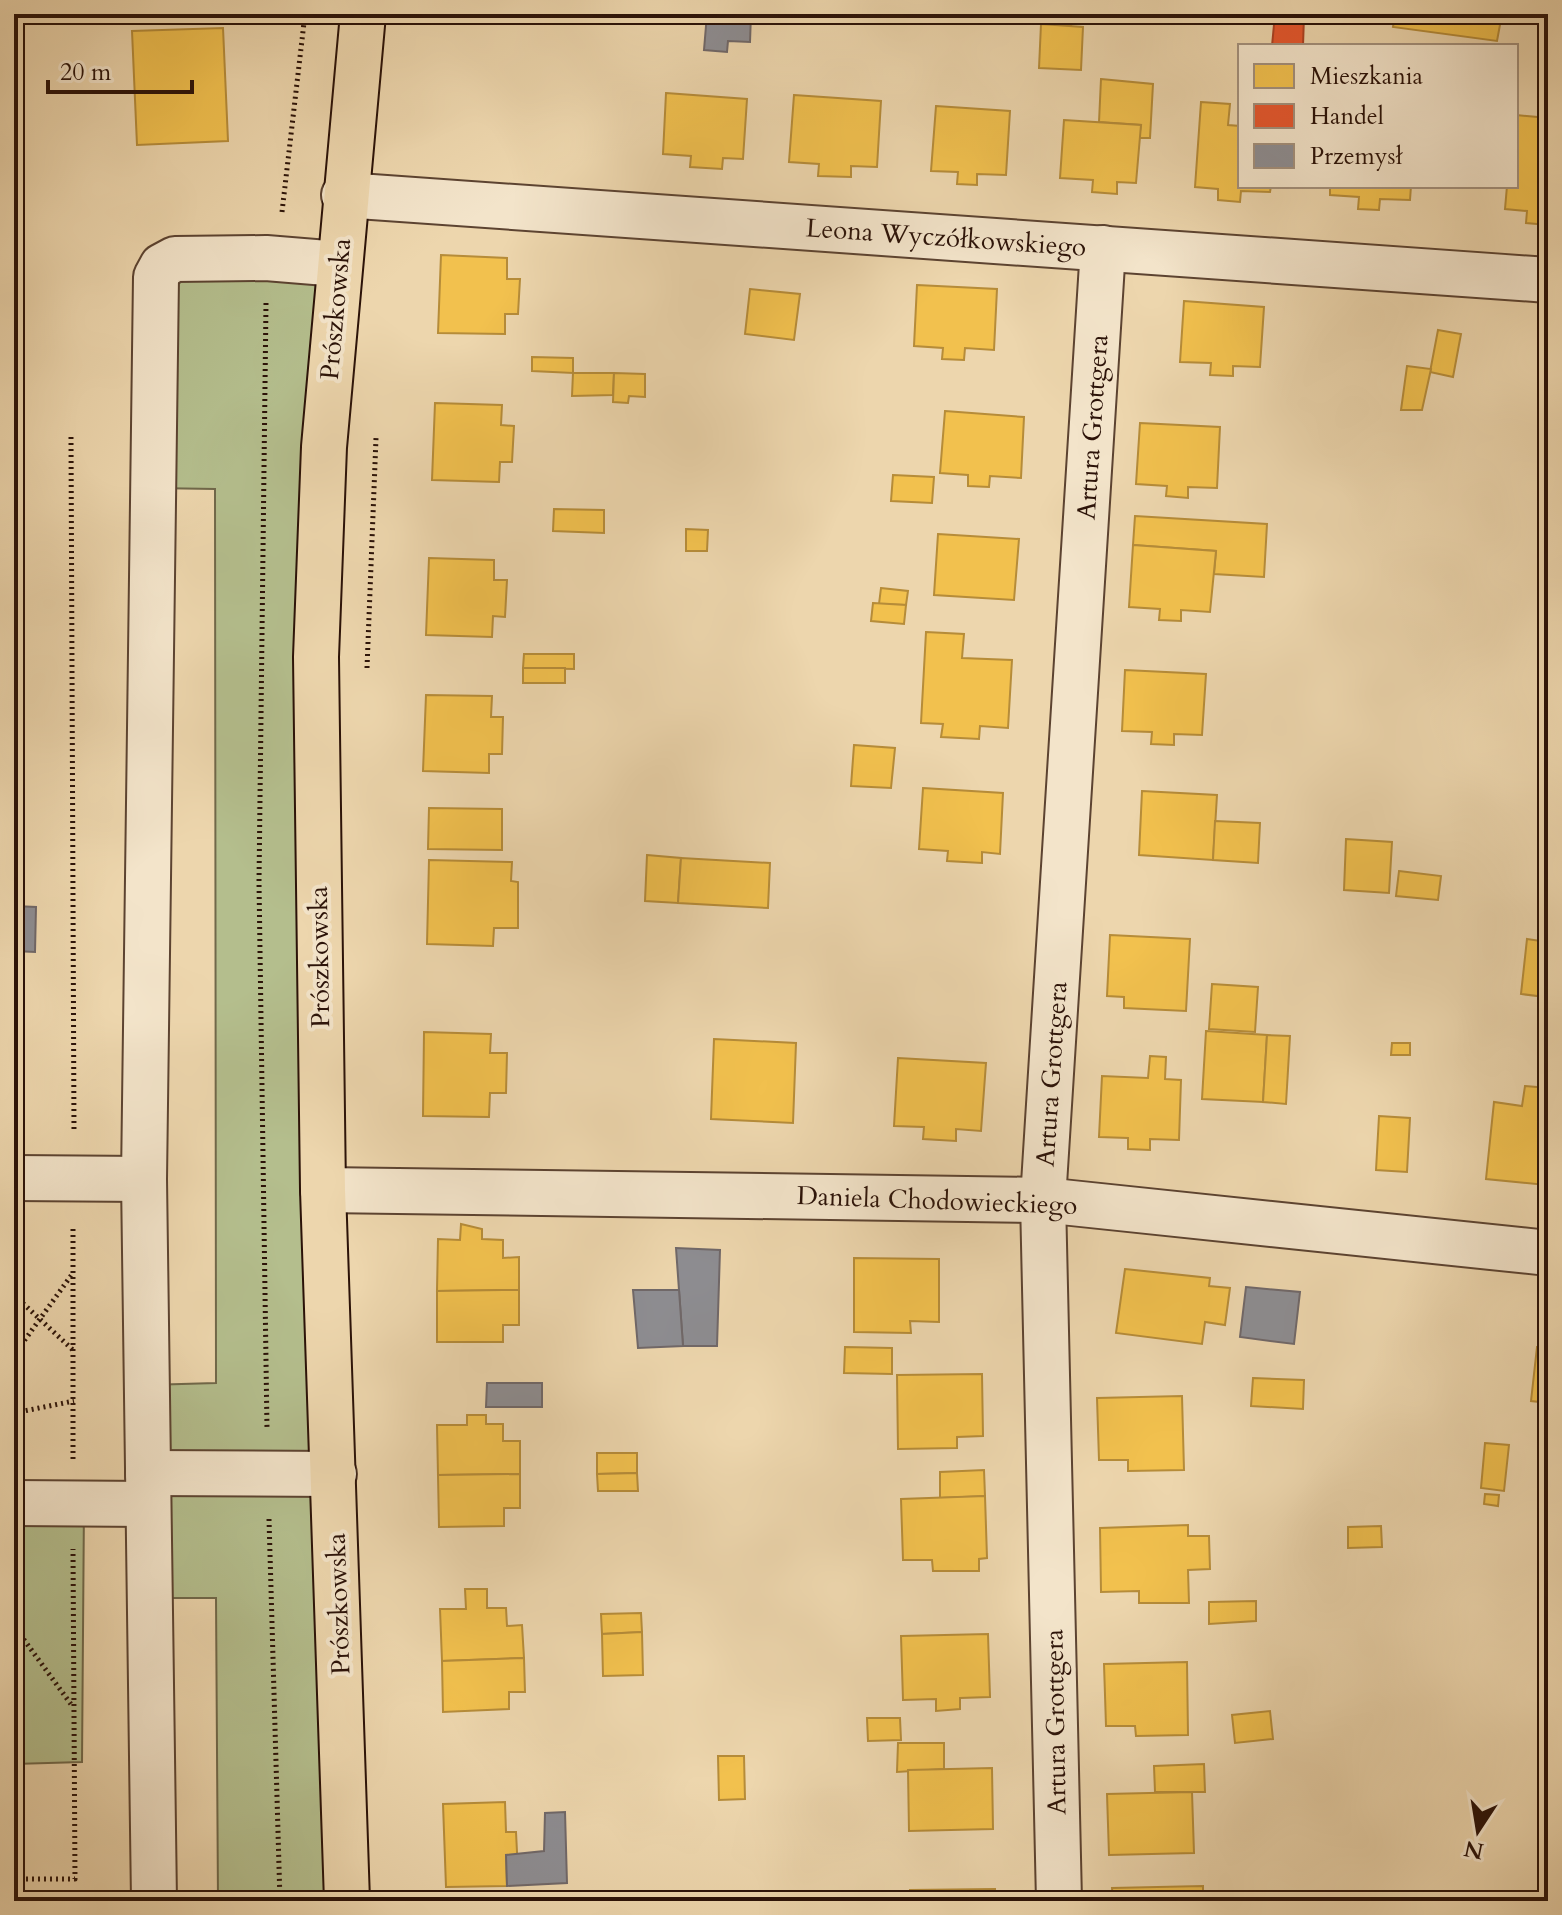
<svg xmlns="http://www.w3.org/2000/svg" width="1562" height="1915" font-family="Cardo,serif">
<rect width="100%" height="100%" fill="#edd6ad"/>
<filter id="stains"><feTurbulence type="fractalNoise" baseFrequency=".0025" numOctaves="4"/><feColorMatrix values="0 0 0 0 .2 0 0 0 0 .09 0 0 0 0 .02 0 0 0 .5 -.17"/></filter>
<radialGradient id="worn" r=".72"><stop offset=".6" stop-color="#630" stop-opacity="0"/><stop offset="1" stop-color="#630" stop-opacity=".3"/></radialGradient>
<g fill="#b4be8d" stroke="#70684a" stroke-width="2">
<path d="M339,264L324,447L347,1901H218L216,1598H150L147,1385L216,1383L215,489L153,488L156,277Z"/>
<path d="M14,1503H84L82,1762L14,1764Z"/>
</g>
<g fill="#f2c14e" stroke="#b68c39" stroke-width="2">
<path d="M1042,14H1071V26L1041,24Z"/>
<path d="M1395,14H1502L1497,41L1393,27Z"/>
<path d="M1041,24L1083,27L1081,70L1039,68Z"/>
<path d="M223,28L228,141L137,145L132,31Z"/>
<path d="M1101,79L1153,84L1150,138H1139L1141,125L1099,122Z"/>
<path d="M666,93L747,99L743,159L723,158L722,169L690,167L691,156L663,154Z"/>
<path d="M794,95L881,101L877,167L851,166V177L818,176L819,164L789,162Z"/>
<path d="M1201,102L1230,104L1228,125L1240,126V186H1271L1270,192L1241,191L1240,202L1218,200V189L1195,187Z"/>
<path d="M936,106L1010,111L1006,175L977,174V185L957,184L958,172L931,171Z"/>
<path d="M1516,115L1548,118V225L1526,223L1527,211L1505,209L1507,186H1516Z"/>
<path d="M1064,120L1141,125L1136,183L1117,182V194L1092,192L1093,180L1060,178Z"/>
<path d="M1330,186H1411L1410,200L1380,199L1379,210L1358,209L1359,197L1330,195Z"/>
<path d="M441,255L507,258V279H520L518,314H505V334L438,333Z"/>
<path d="M917,285L997,289L994,350L965,348L964,360L942,359L943,348L914,346Z"/>
<path d="M750,289L800,294L794,340L745,334Z"/>
<path d="M1184,301L1264,307L1260,367L1233,366V376L1210,375L1211,363L1180,362Z"/>
<path d="M1438,330L1461,334L1453,377L1430,372Z"/>
<path d="M532,357L573,358V373L532,371Z"/>
<path d="M1407,366L1431,369L1422,410H1401Z"/>
<path d="M573,373H614L613,395L572,396Z"/>
<path d="M614,373L645,374V397L629,396L628,403L613,402Z"/>
<path d="M435,403L502,405L501,425L514,426L512,462H500L499,482L432,480Z"/>
<path d="M945,411L1024,417L1021,478L990,476L989,487L968,486V475L940,473Z"/>
<path d="M1140,423L1220,427L1217,488L1188,487V498L1166,496L1167,486L1136,484Z"/>
<path d="M893,475L934,477L932,503L891,501Z"/>
<path d="M554,509L604,510V533L553,531Z"/>
<path d="M1135,516L1267,524L1264,577L1214,574L1216,551L1133,545Z"/>
<path d="M686,529L708,530L707,551H686Z"/>
<path d="M938,534L1019,539L1014,600L934,595Z"/>
<path d="M1133,545L1216,551L1210,612L1181,610V621L1159,620L1160,609L1129,607Z"/>
<path d="M429,558L494,560V580H507L505,617L493,616L492,637L426,635Z"/>
<path d="M881,588L908,591L906,605L879,604Z"/>
<path d="M873,603L906,605L904,624L871,621Z"/>
<path d="M926,632L964,634L962,658L1012,660L1008,728L980,726L979,739L941,737L943,724L921,723Z"/>
<path d="M524,654H574V669L523,668Z"/>
<rect x="523" y="668" width="42" height="15"/>
<path d="M1125,670L1206,674L1202,735L1174,734V745L1151,744L1152,732L1122,731Z"/>
<path d="M426,695L492,696L491,717H503L502,754H489V773L423,771Z"/>
<path d="M854,745L895,748L891,788L851,786Z"/>
<path d="M923,788L1003,793L1000,854L982,852V863L947,861L948,851L919,849Z"/>
<path d="M1142,791L1217,795L1213,860L1139,855Z"/>
<path d="M429,808L502,809V850L428,849Z"/>
<path d="M1215,821L1260,823L1258,863L1213,860Z"/>
<path d="M1346,839L1392,842L1389,893L1344,890Z"/>
<path d="M647,855L681,858L678,903L645,901Z"/>
<path d="M681,858L770,863L768,908L678,903Z"/>
<path d="M429,860L512,862L511,881L518,882V928H494L493,946L427,944Z"/>
<path d="M1399,871L1441,876L1438,900L1396,896Z"/>
<path d="M1110,935L1190,939L1186,1011L1124,1008V997L1107,996Z"/>
<path d="M1527,939L1548,942V1000L1545,997L1521,994Z"/>
<path d="M1212,984L1258,987L1255,1032L1209,1029Z"/>
<path d="M1206,1031L1267,1035L1263,1102L1202,1099Z"/>
<path d="M424,1032L491,1034L490,1053H507L506,1093H490L489,1117L423,1116Z"/>
<path d="M1267,1035L1290,1036L1286,1104L1263,1102Z"/>
<path d="M714,1039L796,1043L793,1123L711,1119Z"/>
<path d="M1392,1043H1410V1055H1391Z"/>
<path d="M1150,1056L1166,1057L1165,1079L1181,1080L1179,1140L1150,1139V1150L1128,1149V1138L1099,1137L1102,1076L1148,1078Z"/>
<path d="M898,1058L986,1063L981,1131L956,1129V1141L923,1139L924,1127L894,1126Z"/>
<path d="M1525,1086L1548,1088L1546,1185L1486,1179L1494,1102L1522,1106Z"/>
<path d="M1379,1116L1410,1118L1407,1172L1376,1170Z"/>
<path d="M461,1224L482,1229V1239L503,1240V1258L519,1257V1290L437,1291L438,1239L460,1240Z"/>
<path d="M854,1258L939,1259V1322L910,1321L911,1333L854,1332Z"/>
<path d="M1125,1269L1210,1278L1209,1286L1230,1288L1225,1325L1205,1322L1202,1344L1116,1333Z"/>
<path d="M503,1290H519V1325H503V1342H437V1291Z"/>
<path d="M845,1347L892,1348V1374L844,1373Z"/>
<path d="M1537,1347L1548,1348V1403L1531,1401Z"/>
<path d="M982,1374L983,1436L957,1437V1448L898,1449L897,1375Z"/>
<path d="M1253,1378L1304,1380L1303,1409L1251,1406Z"/>
<path d="M1182,1396L1184,1470L1128,1471V1460H1099L1097,1398Z"/>
<path d="M467,1415H486V1424H503V1441H520V1474L438,1475L437,1425H467Z"/>
<path d="M1485,1443L1509,1445L1504,1491L1481,1488Z"/>
<path d="M597,1453H637V1473L597,1474Z"/>
<path d="M984,1470L985,1496L940,1498V1472Z"/>
<path d="M637,1473L638,1491H598L597,1474Z"/>
<path d="M520,1474V1508H504V1526L439,1527L438,1475Z"/>
<path d="M1485,1494L1499,1495L1498,1506L1484,1504Z"/>
<path d="M985,1496L987,1558L979,1559V1571H933L932,1560H903L901,1499Z"/>
<path d="M1188,1525V1536H1209L1210,1569L1188,1570L1189,1603H1139V1591L1101,1592L1100,1528Z"/>
<path d="M1381,1526L1382,1547L1348,1548V1527Z"/>
<path d="M465,1589H487V1608H506L507,1626L522,1625L524,1658L442,1661L440,1609H466Z"/>
<path d="M1256,1601V1621L1209,1624V1602Z"/>
<path d="M641,1613L642,1632L602,1634L601,1614Z"/>
<path d="M642,1632L643,1675L603,1676L602,1634Z"/>
<path d="M988,1634L990,1697L960,1698V1709L936,1711V1699L903,1700L901,1636Z"/>
<path d="M524,1658L525,1692H509V1709L443,1712L442,1661Z"/>
<path d="M1187,1662L1188,1735L1136,1736L1135,1726H1106L1104,1664Z"/>
<path d="M1270,1711L1273,1739L1235,1743L1232,1715Z"/>
<path d="M867,1718H900L901,1740L868,1741Z"/>
<path d="M898,1743H944V1769L897,1772Z"/>
<path d="M718,1756H744L745,1799L719,1800Z"/>
<path d="M1204,1764L1205,1792H1155L1154,1766Z"/>
<path d="M992,1768L993,1829L909,1831L908,1770Z"/>
<path d="M1192,1792L1194,1853L1109,1855L1107,1794Z"/>
<path d="M505,1802L506,1832H516L517,1852V1855H506L507,1886L446,1887L443,1804Z"/>
<path d="M1203,1886V1901H1113L1112,1888Z"/>
<path d="M995,1889V1901H910V1890Z"/>
</g>
<path fill="#e4572e" stroke="#ac4223" stroke-width="2" d="M1275,14L1304,16L1303,46H1272Z"/>
<g fill="#8d8d92" stroke="#706869" stroke-width="2">
<path d="M707,14H751L750,42L728,41L727,52L704,50Z"/>
<path d="M14,906L36,907L35,952L14,951Z"/>
<path d="M676,1248L720,1250L717,1346H683Z"/>
<path d="M1246,1287L1300,1292L1294,1344L1240,1337Z"/>
<path d="M633,1290H679L683,1346L638,1348Z"/>
<path d="M487,1383H542V1407H486Z"/>
<path d="M565,1812L567,1883L507,1886L506,1855L544,1851L545,1813Z"/>
</g>
<g fill="none" stroke-linecap="round" stroke-linejoin="round">
<defs>
<g id="minor">
<path d="M344,195L1548,280"/>
<path d="M14,1178L144,1179"/>
<path d="M323,1190L1043,1200L1548,1253"/>
<path d="M148,1473L334,1474"/>
<path d="M14,1503L148,1504"/>
<path d="M154,1901L144,1179L156,277L162,266L175,259L266,258L339,264"/>
<path d="M1059,1901L1043,1200L1103,248"/>
</g>
<path id="major" d="M347,1901L323,1190L316,657L324,447L363,14"/>
</defs>
<use href="#minor" stroke="#5c4331" stroke-width="48"/>
<use href="#major" stroke="#2b1208" stroke-width="48"/>
<g stroke="#2b1208" stroke-width="5" stroke-dasharray="2 4" stroke-linecap="butt">
<path d="M282,212L305,14"/>
<path d="M266,303L259,882L267,1429"/>
<path d="M71,437L74,1131"/>
<path d="M367,668L376,438"/>
<path d="M14,1295L74,1351"/>
<path d="M14,1355L73,1273"/>
<path d="M14,1413L74,1401"/>
<path d="M73,1459V1225"/>
<path d="M269,1519L280,1901"/>
<path d="M19,1550L22,1637L73,1707"/>
<path d="M14,1879H75L73,1549"/>
</g>
<use href="#minor" stroke="#f3e4ca" stroke-width="44"/>
<use href="#major" stroke="#edd6ad" stroke-width="44"/>
</g>
<g text-anchor="middle" stroke-width="8" stroke-linejoin="round" paint-order="stroke">
<g font-size="26" fill="#2b1208" stroke="#f3e4ca">
<text transform="translate(946 237) rotate(4)" y="9">Leona Wyczółkowskiego</text>
<text transform="translate(335 309) rotate(-85)" y="9">Prószkowska</text>
<text transform="translate(1092 427) rotate(-86)" y="9">Artura Grottgera</text>
<text transform="translate(319 957) rotate(-91)" y="9">Prószkowska</text>
<text transform="translate(1051 1074) rotate(-86)" y="9">Artura Grottgera</text>
<text transform="translate(937 1200) rotate(2)" y="9">Daniela Chodowieckiego</text>
<text transform="translate(338 1604) rotate(-92)" y="9">Prószkowska</text>
<text transform="translate(1055 1722) rotate(-91)" y="9">Artura Grottgera</text>
</g>
</g>
<rect width="1562" height="1915" fill="none" stroke="#edd6ad" stroke-width="48"/>
<rect x="16" y="16" width="1530" height="1883" fill="none" stroke="#2b1208" stroke-width="4"/>
<rect x="24" y="24" width="1514" height="1867" fill="none" stroke="#2b1208" stroke-width="2"/>
<rect x="1238" y="44" width="280" height="144" fill="#f3e4ca" stroke="#a3907c" stroke-width="2"/>
<rect x="1254" y="64" width="40" height="24" fill="#f2c14e" stroke="#a3907c" stroke-width="2"/>
<text x="1310" y="84" font-size="24" fill="#2b1208">Mieszkania</text>
<rect x="1254" y="104" width="40" height="24" fill="#e4572e" stroke="#a3907c" stroke-width="2"/>
<text x="1310" y="124" font-size="24" fill="#2b1208">Handel</text>
<rect x="1254" y="144" width="40" height="24" fill="#8d8d92" stroke="#a3907c" stroke-width="2"/>
<text x="1310" y="164" font-size="24" fill="#2b1208">Przemysł</text>
<g transform="translate(1478 1831) rotate(192)" stroke="#f3e4ca" stroke-width="6" paint-order="stroke">
<path d="M0-6L14 30L0 20L-14 30Z" fill="#2b1208"/>
<text y="-12" font-size="22" font-weight="bold" text-anchor="middle" fill="#2b1208">N</text>
</g>
<path d="M48 80v12h144v-12" fill="none" stroke="#2b1208" stroke-width="4"/>
<text x="60" y="80" font-size="24" fill="#2b1208" stroke="#f3e4ca" stroke-width="6" paint-order="stroke">20 m</text>
<rect width="100%" height="100%" filter="url(#stains)"/>
<rect width="100%" height="100%" fill="url(#worn)"/>
</svg>
